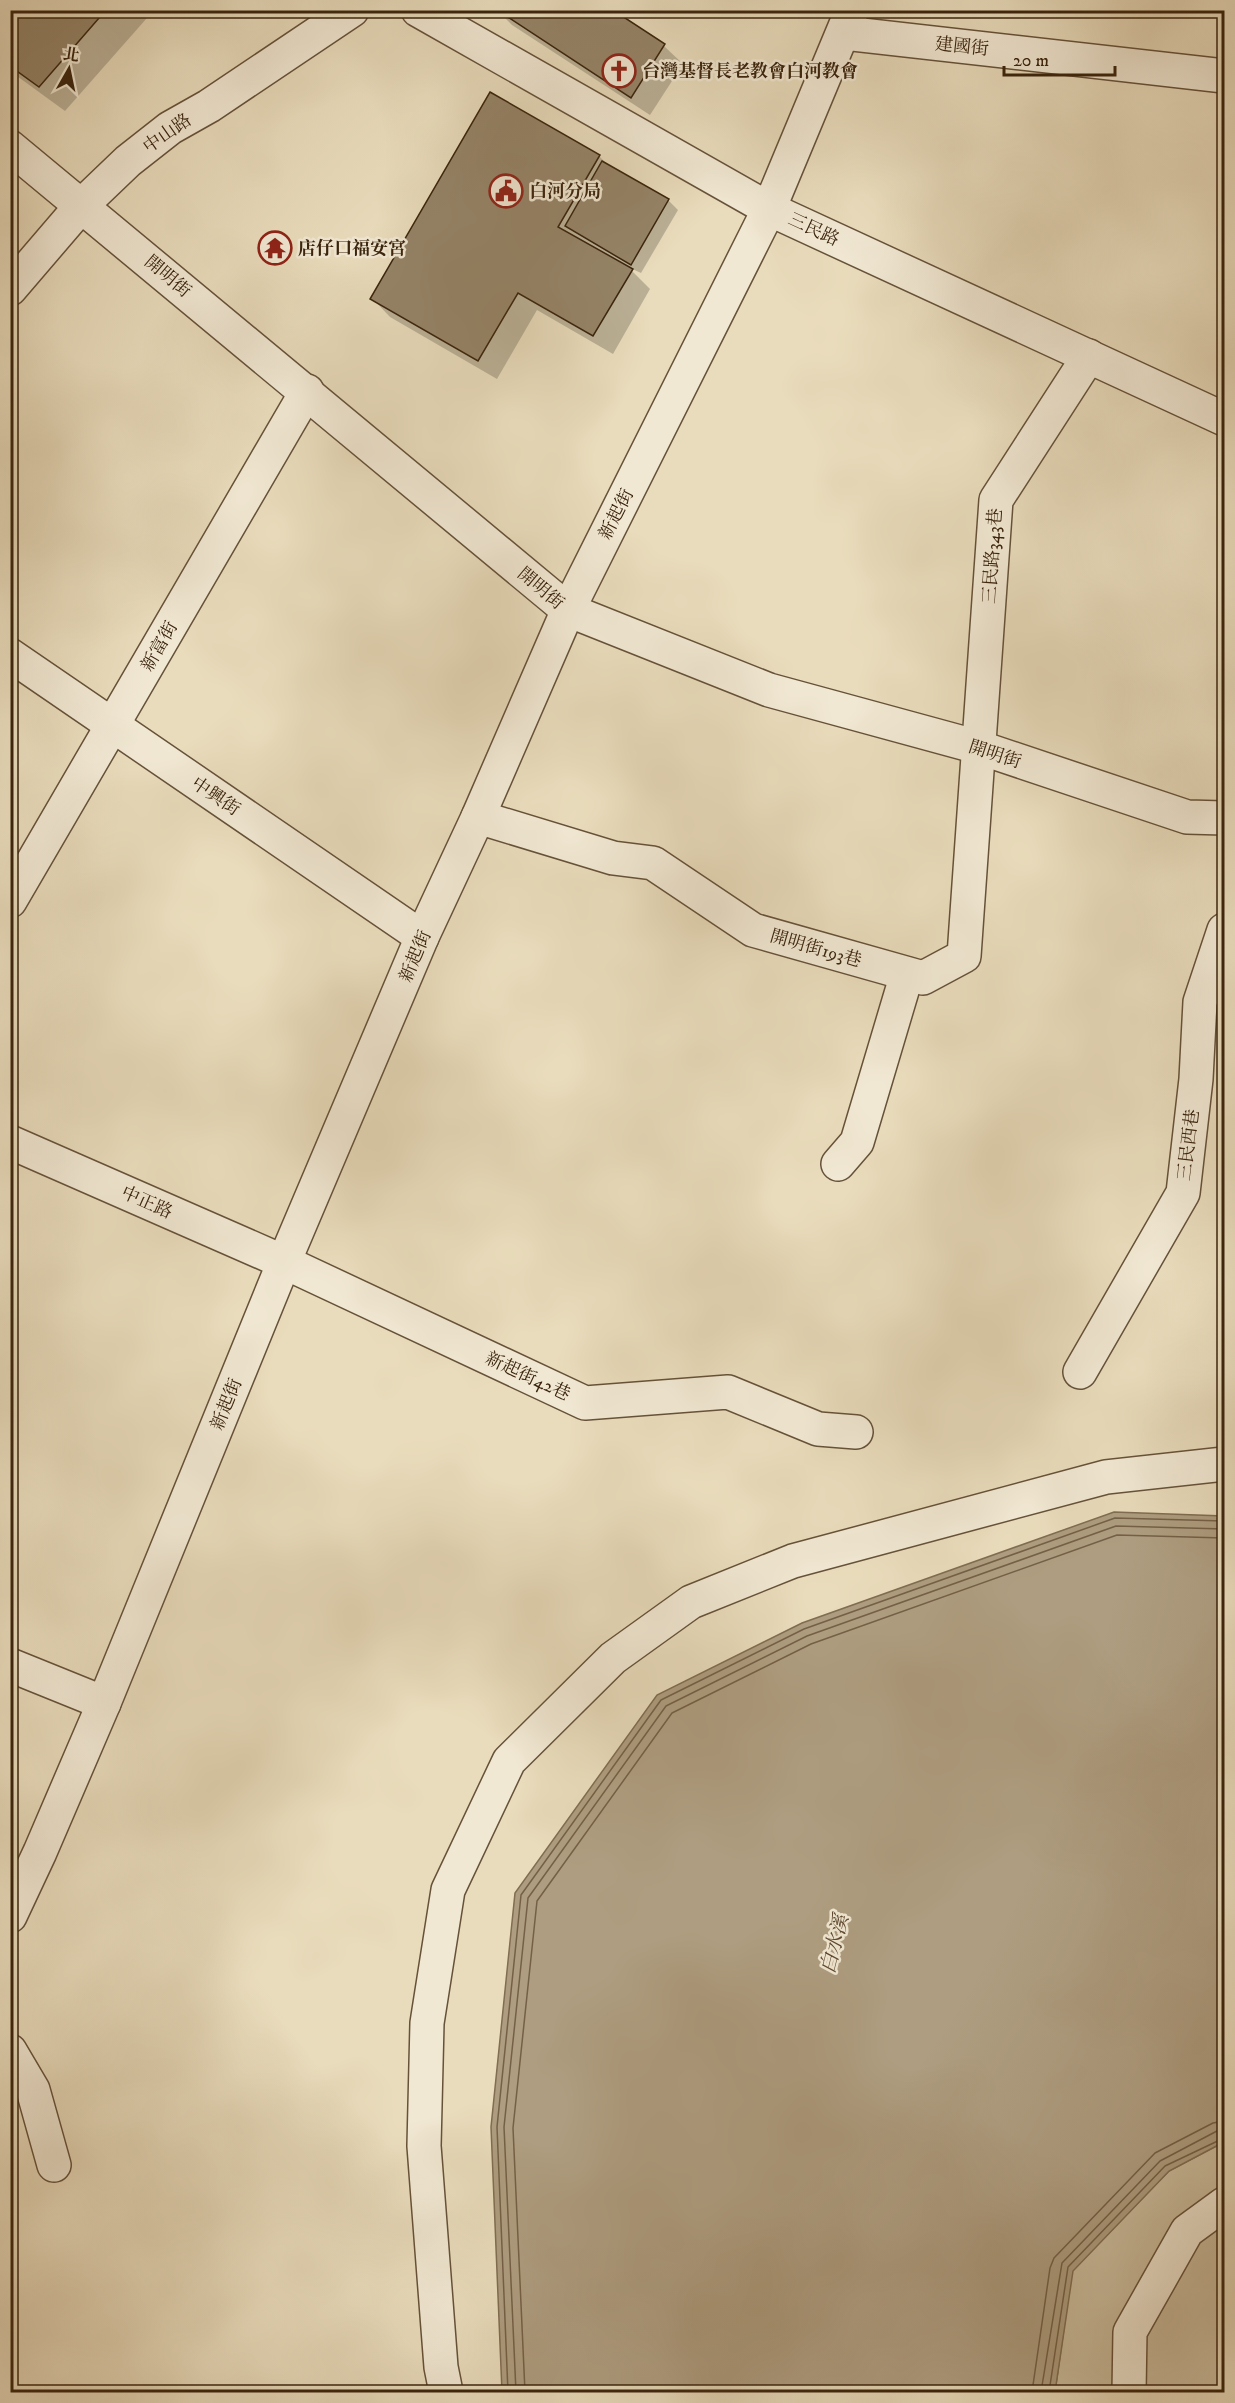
<svg xmlns="http://www.w3.org/2000/svg" width="1235" height="2403" font-family="'IM FELL DW Pica','Noto Serif TC',serif">
<rect width="100%" height="100%" fill="#e9dcbc"/>
<filter id="stains"><feTurbulence type="fractalNoise" baseFrequency=".00333" numOctaves="4"/><feColorMatrix values="0 0 0 0 .2 0 0 0 0 .09 0 0 0 0 .02 0 0 0 .5 -.17"/></filter>
<radialGradient id="worn" r=".72"><stop offset=".6" stop-color="#630" stop-opacity="0"/><stop offset="1" stop-color="#630" stop-opacity=".3"/></radialGradient>
<path fill="#cbbd9e" stroke="#827056" stroke-width="1.5" d="M1224,2142V2392H1055L1072,2271L1169,2171Z"/>
<path fill="#ae9d80" stroke="#806d52" stroke-width="1.5" d="M1114,1512L1224,1516V2142L1169,2171L1073,2271L1055,2392H502L491,2127L515,1893L657,1695L802,1623Z"/>
<g fill="#0003">
<path d="M10,10H154L65,111L10,71Z"/>
<path d="M497,10H610L664,46L683,64L650,115L512,25Z"/>
<path d="M599,156L608,165L668,200L678,210L641,273L628,267L650,289L613,354L537,310L497,379L390,317L372,298Z"/>
</g>
<g fill="none" stroke-linecap="round" stroke-linejoin="round">
<g stroke="#746046" stroke-width="1.5">
<path d="M508,2392L497,2127L521,1895L661,1700L804,1629L1115,1518L1224,1521"/>
<path d="M516,2392L504,2127L528,1898L666,1706L807,1636L1116,1526L1224,1529"/>
<path d="M525,2392L513,2128L537,1901L672,1713L811,1644L1117,1535L1224,1538"/>
<path d="M1032,2392L1050,2268L1054,2258L1155,2153L1213,2123L1224,2121"/>
<path d="M1041,2392L1062,2263L1160,2161L1217,2131L1224,2130"/>
<path d="M1049,2392L1068,2267L1165,2166L1224,2138"/>
</g>
</g>
<g fill="#958468" stroke="#3a240d" stroke-width="1.5">
<path d="M10,10H106L39,87L10,66Z"/>
<path d="M497,10H613L665,44L631,98Z"/>
<path d="M490,92L600,155L558,227L633,269L593,336L518,293L478,361L370,299Z"/>
<path d="M602,161L669,199L631,265L565,226Z"/>
</g>
<g fill="none" stroke-linecap="round" stroke-linejoin="round">
<defs>
<g id="minor">
<path d="M418,10L769,209L1224,419"/>
<path d="M844,33L1224,76"/>
<path d="M10,147L568,610L769,690L978,747L1187,817L1224,818"/>
<path d="M10,289L82,205L128,161L170,128L209,106L352,10"/>
<path d="M10,655L422,937"/>
<path d="M478,817L613,858L653,863L753,930L923,978L964,956L996,500L1089,356"/>
<path d="M10,901L307,391"/>
<path d="M10,1142L284,1262L585,1403L728,1392L818,1429L856,1432"/>
<path d="M838,1164L857,1142L907,974"/>
<path d="M1080,1372L1183,1193L1196,1079L1200,1002L1224,930"/>
<path d="M10,1665L104,1703"/>
<path d="M10,1916L40,1852L104,1703L284,1262L422,937L478,817L568,610L769,209L852,10"/>
<path d="M10,2051L33,2090L54,2165"/>
<path d="M446,2392L441,2367L424,2146L427,2023L448,1890L509,1761L613,1658L691,1602L793,1561L1106,1477L1224,1464"/>
<path d="M1129,2392L1130,2332L1187,2231L1224,2204"/>
</g>
</defs>
<use href="#minor" stroke="#665239" stroke-width="36"/>
<use href="#minor" stroke="#f1e8d3" stroke-width="33"/>
</g>
<defs>
<symbol id="church-ring" viewBox="-11 -11 22 22"><circle r="9.5" fill="#f1e8d3" stroke="#8f2418" stroke-width="1.5"/><path d="M-1.2-6h2.4v3.5h3.3v2.4h-3.3V6h-2.4V-.1h-3.3v-2.4h3.3Z" fill="#8f2418"/></symbol>
<symbol id="civic-ring" viewBox="-11 -11 22 22"><circle r="9.5" fill="#f1e8d3" stroke="#8f2418" stroke-width="1.5"/><path d="M-.6-6.5H3V-4.5H.6V-3L4-1V1h2V6H-6V1h2V-1L-.6-3ZM-1.2 2.5V6h2.4V2.5Z" fill="#8f2418"/></symbol>
<symbol id="temple-ring" viewBox="-11 -11 22 22"><circle r="9.5" fill="#f1e8d3" stroke="#8f2418" stroke-width="1.5"/><path d="M0-6L5-2H3V0L6.5 2.5H4V6H1.5V3h-3V6H-4V2.5H-6.5L-3 0V-2H-5Z" fill="#8f2418"/></symbol>
</defs>
<g fill-rule="evenodd">
<use href="#church-ring" x="600" y="52" width="38" height="38"/>
<use href="#civic-ring" x="487" y="172" width="38" height="38"/>
<use href="#temple-ring" x="256" y="229" width="38" height="38"/>
</g>
<g text-anchor="middle" stroke-width="5" stroke-linejoin="round" paint-order="stroke">
<g font-size="18" fill="#3a240d" stroke="#f1e8d3">
<text transform="translate(962 46) rotate(6)" y="6">建國街</text>
<text transform="translate(167 133) rotate(-35)" y="6">中山路</text>
<text transform="translate(814 229) rotate(25)" y="6">三民路</text>
<text transform="translate(168 276) rotate(40)" y="6">開明街</text>
<text transform="translate(616 514) rotate(-63)" y="6">新起街</text>
<text transform="translate(992 556) rotate(-86)" y="6">三民路343巷</text>
<text transform="translate(541 588) rotate(40)" y="6">開明街</text>
<text transform="translate(159 646) rotate(-60)" y="6">新富街</text>
<text transform="translate(995 754) rotate(18)" y="6">開明街</text>
<text transform="translate(216 796) rotate(34)" y="6">中興街</text>
<text transform="translate(816 948) rotate(16)" y="6">開明街193巷</text>
<text transform="translate(415 956) rotate(-67)" y="6">新起街</text>
<text transform="translate(1188 1145) rotate(-83)" y="6">三民西巷</text>
<text transform="translate(147 1202) rotate(24)" y="6">中正路</text>
<text transform="translate(528 1376) rotate(25)" y="6">新起街42巷</text>
<text transform="translate(226 1404) rotate(-68)" y="6">新起街</text>
</g>
<g font-size="18" font-weight="bold" fill="#3a240d" stroke="#f1e8d3" text-anchor="start">
<text x="642" y="77">台灣基督長老教會白河教會</text>
<text x="529" y="197">白河分局</text>
<text x="298" y="254">店仔口福安宮</text>
</g>
<g font-size="20" font-style="italic" fill="#5d4830" stroke="#f1e8d3">
<text transform="translate(834 1944) rotate(-76)" y="7">白水溪</text>
</g>
</g>
<rect width="1235" height="2403" fill="none" stroke="#e9dcbc" stroke-width="36"/>
<rect x="12" y="12" width="1211" height="2379" fill="none" stroke="#3a240d" stroke-width="3"/>
<rect x="18" y="18" width="1199" height="2367" fill="none" stroke="#3a240d" stroke-width="1.5"/>
<g transform="translate(69 69) rotate(9)" stroke="#f1e8d3" stroke-width="4.5" paint-order="stroke">
<path d="M0-4.5L10 22L0 15L-10 22Z" fill="#3a240d"/>
<text y="-9" font-size="16" font-weight="bold" text-anchor="middle" fill="#3a240d">北</text>
</g>
<path d="M1004 66v9h111v-9" fill="none" stroke="#3a240d" stroke-width="3"/>
<text x="1013" y="66" font-size="18" fill="#3a240d" stroke="#f1e8d3" stroke-width="4.5" paint-order="stroke">20 m</text>
<rect width="100%" height="100%" filter="url(#stains)"/>
<rect width="100%" height="100%" fill="url(#worn)"/>
</svg>
